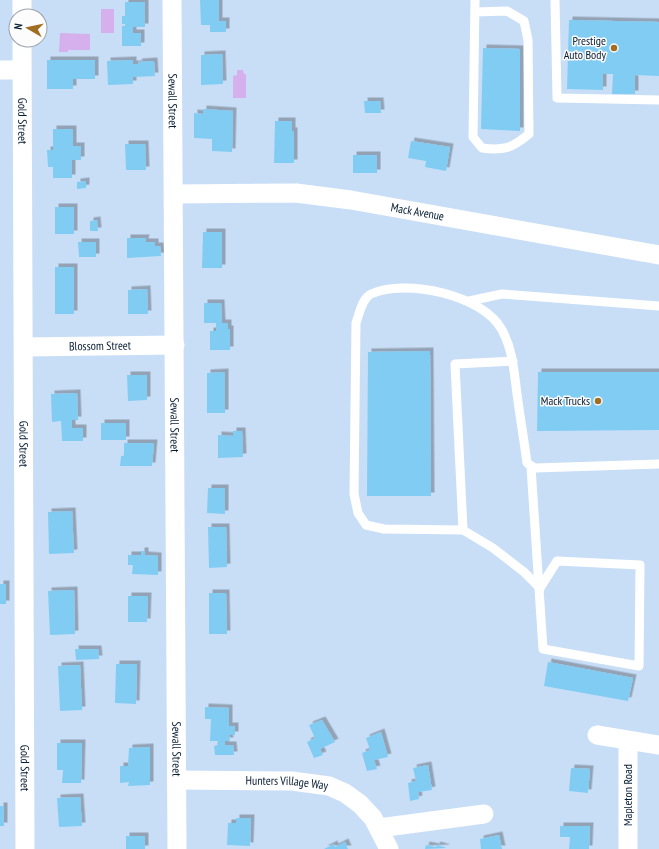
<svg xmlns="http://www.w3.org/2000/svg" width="659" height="849" font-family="'PT Sans Narrow',sans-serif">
<defs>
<filter id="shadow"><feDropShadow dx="3.5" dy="-3.5" stdDeviation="0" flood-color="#0004"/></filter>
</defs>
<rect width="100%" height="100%" fill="#c8def7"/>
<g fill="#d5b0ec">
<rect x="101" y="9" width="13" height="24"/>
<path d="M60,33L90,34V50H68V52H59Z"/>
<path d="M237,70H243L244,74H246V98H233V76L237,75Z"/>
</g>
<g fill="#81ccf3" filter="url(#shadow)">
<path d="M200,0H219V21H226V32H210V25H201Z"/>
<path d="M125,2H145V27H133V33H141V46H122V26H125V24H122V16H125Z"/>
<path d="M569,20L659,22V76L635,75V94H612L613,74H603V90L567,89Z"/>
<path d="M483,48L520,49V131L481,129Z"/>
<path d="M222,54L223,84L201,85V55Z"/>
<path d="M47,60H95V79H73V89H47Z"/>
<path d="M133,60V64H139L138,62L154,61L155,76L133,77V84L108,85L107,61Z"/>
<path d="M364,101H380L381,113H365Z"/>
<path d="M203,109L233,111L232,152L212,151V139L194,138V113L203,114Z"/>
<path d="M275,121H292V131H294V163H274Z"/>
<path d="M53,129H73V146H81V160H72V178H53V167H48L47,150H53Z"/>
<path d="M411,141L450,147L446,171L425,167L426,161L408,158Z"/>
<path d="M125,144H145L146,170H126Z"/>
<rect x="353" y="155" width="24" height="18"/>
<path d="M86,181V188L77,189V182Z"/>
<rect x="55" y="207" width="19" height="27"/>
<path d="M97,220L98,231H90V221Z"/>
<path d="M203,232H222V268H202Z"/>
<path d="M127,238H146L145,242H155V246H160L161,256L127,258Z"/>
<path d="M78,242H96V257H79Z"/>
<rect x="55" y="267" width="19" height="47"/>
<path d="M147,289L148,314H128V290Z"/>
<path d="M204,303H221L222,323H228V329H230V350H210V331H216V323H204Z"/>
<path d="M430,351L431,496H367L368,352Z"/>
<path d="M225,372V413H207V373Z"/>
<path d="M538,372H659V430L537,431Z"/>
<path d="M127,375H147V400L128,401Z"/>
<path d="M77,393L78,420H72V428H83V441H62L61,421L52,422L51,394Z"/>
<rect x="101" y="423" width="25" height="17"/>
<path d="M233,431H242L243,457L218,458V435L233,436Z"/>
<path d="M124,443H154L152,466H120L121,456H124Z"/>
<path d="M208,488H225V514L207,513Z"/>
<path d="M72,511L74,553L49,554L48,512Z"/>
<path d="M208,527H226L227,567L209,568Z"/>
<path d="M141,551H145V555L158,556V575L132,574L133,565H128V555H141Z"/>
<rect x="0" y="584" width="6" height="20"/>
<path d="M74,590L75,634L50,635L48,591Z"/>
<path d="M209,593H226L227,634H209Z"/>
<path d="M128,596H148L147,622H128Z"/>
<path d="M75,649H98L99,659L76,660Z"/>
<path d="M548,662L633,678L628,701L544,686Z"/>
<path d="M116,664H137L136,704L115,703Z"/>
<path d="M80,665L82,710L60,711L58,666Z"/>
<path d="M205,707L229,708V726H235V735H229L230,741H225V745H233L234,755H215L214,746L218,745V741H210L211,719H205Z"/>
<path d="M322,720L335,742L320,749L323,755L314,758L307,742L315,738L309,725Z"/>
<path d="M381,732L388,757L374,760L377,769L367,771L362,753L370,750L366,738Z"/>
<path d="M57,743H82L81,783H62L63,770H57Z"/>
<path d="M150,747V785L128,786L129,782L120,783V766H128L129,748Z"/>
<path d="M428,765L432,790L418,792L419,799L410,801L408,783L416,781L413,768Z"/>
<path d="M571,768L590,769L588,793L569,791Z"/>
<path d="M80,797L82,826L59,827L57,798Z"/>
<rect x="0" y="806" width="4" height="20"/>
<path d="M236,818H251L250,846L227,845L228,823H236Z"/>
<path d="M560,826H590L589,849H569L570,837H560Z"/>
<path d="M499,835L502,849H481L480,839Z"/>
<rect x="126" y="836" width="19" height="13"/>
<path d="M345,842L348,849H324L334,844L335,847Z"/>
<path d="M426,845L436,847L437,845L447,848L425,849Z"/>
</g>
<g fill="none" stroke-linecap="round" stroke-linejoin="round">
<g stroke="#fff" stroke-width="9">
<path d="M475,0L473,137L482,148C504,151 512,148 529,134L528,40L524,21L507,11L475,12"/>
<path d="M555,0L557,98L659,100"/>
<path d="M469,301L502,294L659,306"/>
<path d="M531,467L543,649L639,666L640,565L557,561L540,588"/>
<path d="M463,530L455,364L513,361"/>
<path d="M540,588L524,572L493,548L463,530L384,529L366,525L358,513L354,494L356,323C359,315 362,298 371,294C405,278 484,295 502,330C513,350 514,372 517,394C520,417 524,440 527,463L535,468L659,464"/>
</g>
<g stroke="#fff" stroke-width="19">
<path d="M22,0V16"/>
<path id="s1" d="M172,0L177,849"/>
<path id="s2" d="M22,40L25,849"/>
<path d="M0,70H21"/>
<path id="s3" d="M174,194L296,193L351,200L659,255"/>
<path id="s4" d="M24,347L175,345"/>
<path d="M597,735L659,745"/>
<path id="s5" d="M177,780L292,781L329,786L345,793L360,804L373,818L389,849"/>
<path d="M379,828L484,814"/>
<path d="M628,849V741"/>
</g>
</g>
<g fill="#a06d23" stroke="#fcfcfc" stroke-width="1.5">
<circle cx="614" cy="48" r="4"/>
<circle cx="598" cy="401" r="4"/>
</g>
<g text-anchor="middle" stroke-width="3" stroke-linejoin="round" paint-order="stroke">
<g font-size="12" fill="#061c32" stroke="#fcfcfc" text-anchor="end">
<text x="606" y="45">Prestige<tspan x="606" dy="14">Auto Body</tspan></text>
<text x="590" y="405">Mack Trucks</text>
</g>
<g font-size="12" fill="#061c32" stroke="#fcfcfc">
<text dy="4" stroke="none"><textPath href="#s1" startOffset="101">Sewall Street</textPath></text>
<text dy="4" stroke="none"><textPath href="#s2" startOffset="81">Gold Street</textPath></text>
<text dy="4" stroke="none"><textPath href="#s3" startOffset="245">Mack Avenue</textPath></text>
<text dy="4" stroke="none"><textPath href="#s4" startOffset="76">Blossom Street</textPath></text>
<text dy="4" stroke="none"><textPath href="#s1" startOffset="425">Sewall Street</textPath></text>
<text dy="4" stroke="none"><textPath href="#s2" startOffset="404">Gold Street</textPath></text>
<text dy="4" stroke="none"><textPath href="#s1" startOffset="749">Sewall Street</textPath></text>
<text dy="4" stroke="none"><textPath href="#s2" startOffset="728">Gold Street</textPath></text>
<text dy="4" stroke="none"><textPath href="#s5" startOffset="110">Hunters Village Way</textPath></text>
<text transform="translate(628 795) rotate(-90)" y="4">Mapleton Road</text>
</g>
</g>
<g transform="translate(28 28) rotate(279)"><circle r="19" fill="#fcfcfc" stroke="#9aa2ab"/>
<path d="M0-3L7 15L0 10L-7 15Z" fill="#a06d23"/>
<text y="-6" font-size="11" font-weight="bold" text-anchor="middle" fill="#061c32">N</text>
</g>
</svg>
